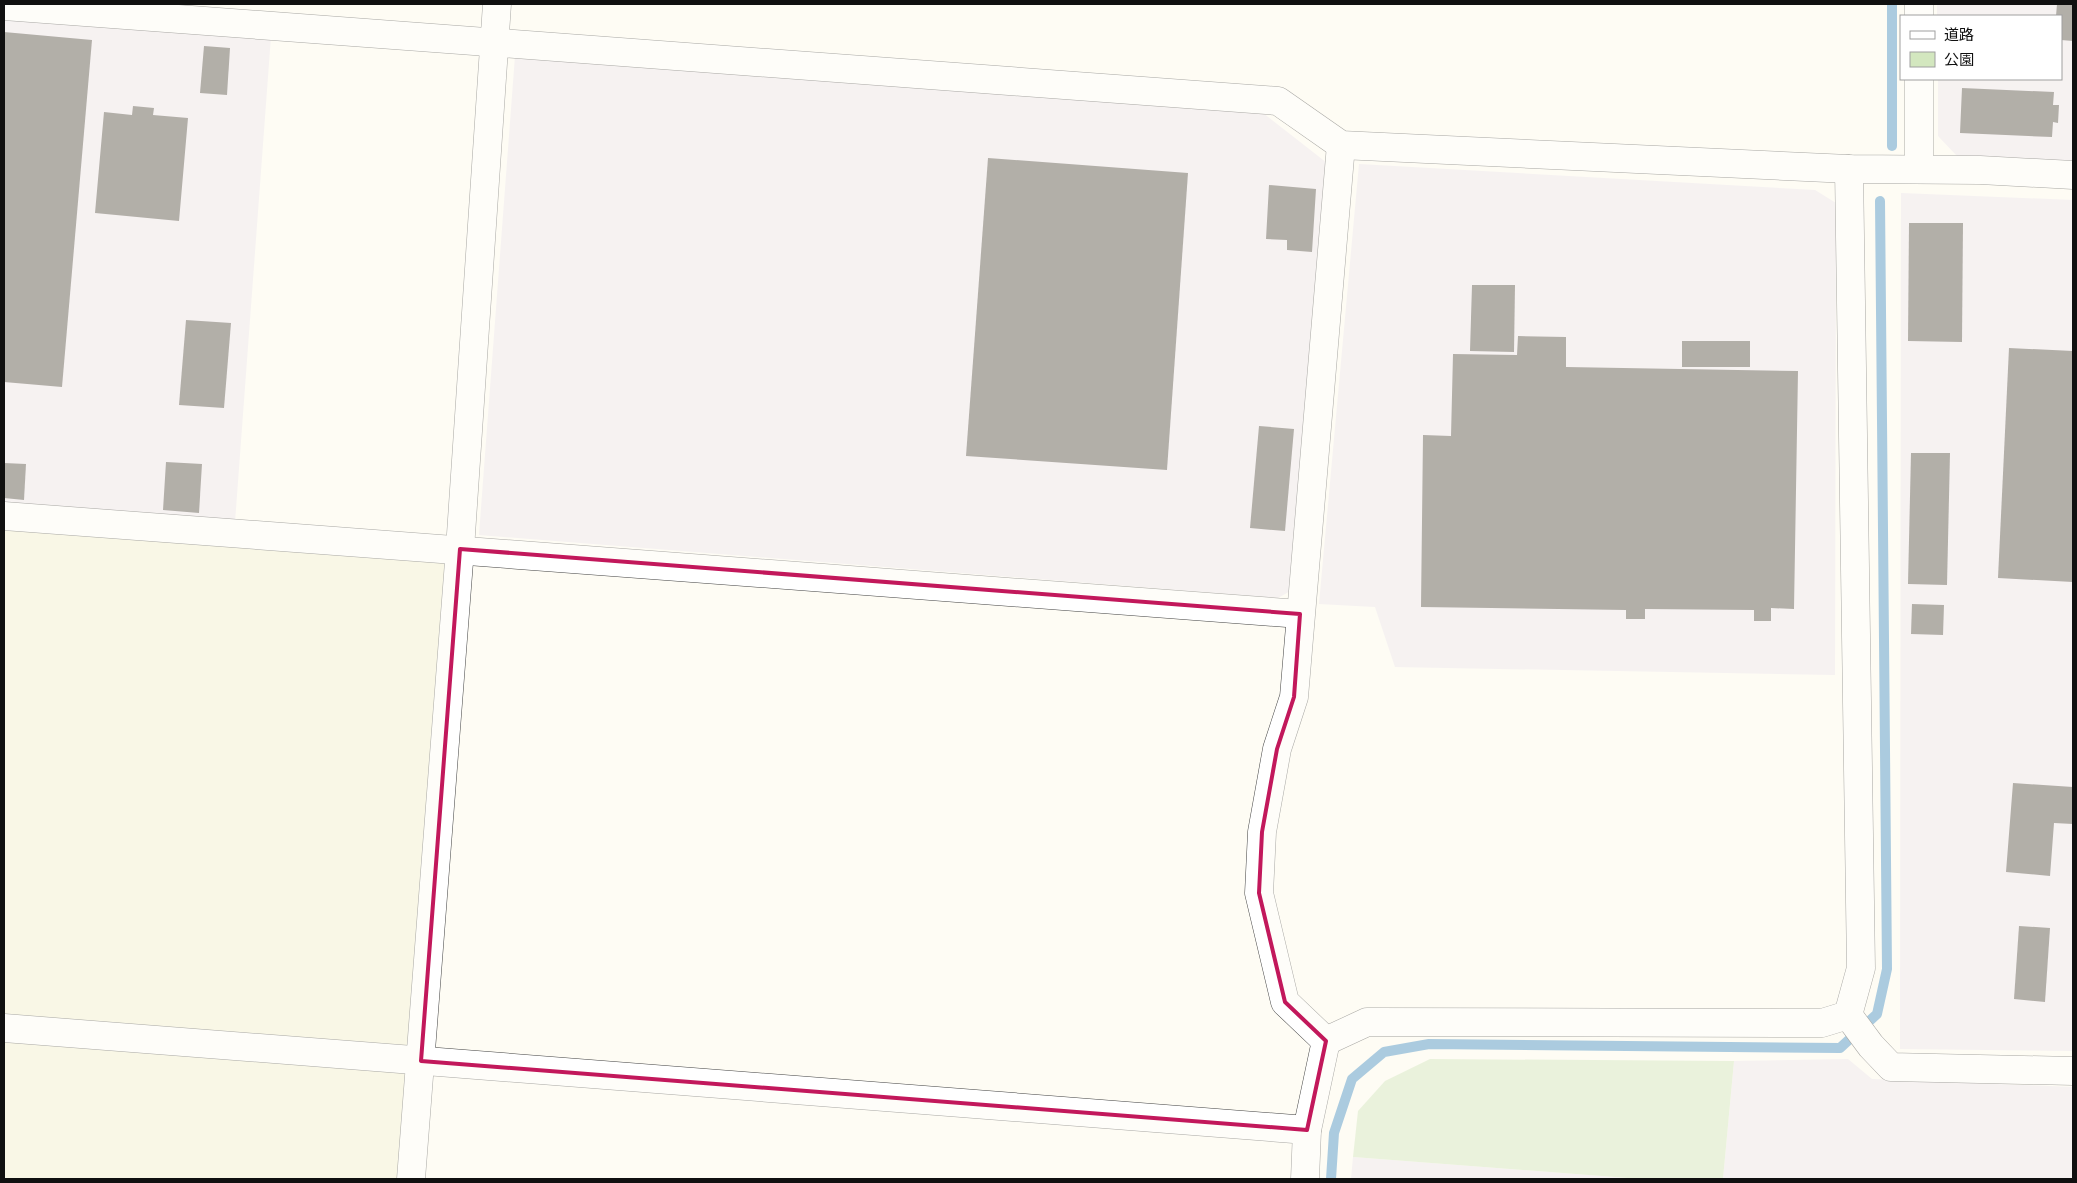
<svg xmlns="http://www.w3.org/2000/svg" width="2077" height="1183" font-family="Merriweather,'Noto Sans JP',serif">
<rect width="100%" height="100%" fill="#fefcf4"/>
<g fill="#ede6ee">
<path d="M1937,4H2073V161L1957,156L1938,136V79H2061V16H1937Z"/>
<path d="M4,16L271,36L235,522L4,505Z"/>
<path d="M515,56L1263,113L1327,163L1292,590L1278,598L479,535Z"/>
<path d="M1359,164L1815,190L1836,203L1835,675L1395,667L1375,607L1319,604Z"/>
<path d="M1901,193L2073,200V1051L1900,1049Z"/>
<path d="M1848,1059L1872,1079L2073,1087V1179H1723L1734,1061Z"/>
<path d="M1353,1157L1640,1179H1351Z"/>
</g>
<g fill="#f3f1d5">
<path d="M4,526L451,559L414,1046L4,1016Z"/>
<path d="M4,1040L410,1071L402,1179H4Z"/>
</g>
<path fill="#d3e7bf" d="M1430,1059L1734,1061L1723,1179H1640L1353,1157L1358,1111L1385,1081Z"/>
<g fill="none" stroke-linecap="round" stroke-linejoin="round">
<g stroke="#4891c5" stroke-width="10">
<path d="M1892,4V146"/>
<path d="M1331,1179L1334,1133L1352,1079L1384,1052L1429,1044L1840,1048L1877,1014L1887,969L1880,201"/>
</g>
</g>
<g fill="#58524d">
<path d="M2057,4H2073V41L2061,40V16H2056Z"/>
<path d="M4,32L92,40L62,387L4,382Z"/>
<path d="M204,46L230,48L227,95L200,93Z"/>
<path d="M1962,88L2054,92L2053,105H2059L2058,123L2053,122L2052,137L1960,133Z"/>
<path d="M133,106L154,108L153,115L188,118L179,221L95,213L104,112L132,115Z"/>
<path d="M988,158L1188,173L1167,470L966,456Z"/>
<path d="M1269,185L1316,189L1312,252L1287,250V240L1266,239Z"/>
<path d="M1909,223H1963L1962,342L1908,341Z"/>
<path d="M1472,285H1515L1514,352L1470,351Z"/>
<path d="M186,320L231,323L224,408L179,405Z"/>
<path d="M1518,336L1566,337V367L1798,371L1794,609L1771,608V621H1754V610L1645,609V619H1626V610L1421,607L1423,435L1451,436L1453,354L1517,355Z"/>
<rect x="1682" y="341" width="68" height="26"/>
<path d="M2009,348L2073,351V582L1998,578Z"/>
<path d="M1259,426L1294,429L1285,531L1250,528Z"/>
<path d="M1911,453H1950L1947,585L1908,584Z"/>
<path d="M166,462L202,464L199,513L163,510Z"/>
<path d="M4,463L26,464L24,500L4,498Z"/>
<path d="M1912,604L1944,605L1943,635L1911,634Z"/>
<path d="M2013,783L2073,787V824L2054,823L2050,876L2006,872Z"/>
<path d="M2019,926L2050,928L2045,1002L2014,999Z"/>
</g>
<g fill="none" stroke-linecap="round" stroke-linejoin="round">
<defs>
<g id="minor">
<path d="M1919,4V16"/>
<path d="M4,6L1278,101L1341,145L1849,169L1980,170L2073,175"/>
<path d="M1919,79V169"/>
<path d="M4,516L1300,614"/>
<path d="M1848,1015L1861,968L1849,169"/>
<path d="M1848,1015L1871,1046L1891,1067L2073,1071"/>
<path d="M4,1028L1307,1130"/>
<path d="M1326,1041L1285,1002L1259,893L1262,832L1277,749L1294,697L1341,145"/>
<path d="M1326,1041L1367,1022L1822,1023L1848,1015"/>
<path d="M411,1179L460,549L497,4"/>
<path d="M1305,1179L1307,1130L1326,1041"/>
</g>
</defs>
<use href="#minor" stroke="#434343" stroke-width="29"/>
<use href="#minor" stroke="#fff" stroke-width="28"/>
</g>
<path d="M0 0H2077V1183H0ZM460,549L1300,614L1294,697L1277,749L1262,832L1259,893L1285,1002L1326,1041L1307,1130L421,1061Z" fill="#fefcf4" fill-opacity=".55" fill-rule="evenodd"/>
<path fill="none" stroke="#c2185b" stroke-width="4" stroke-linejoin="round" d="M460,549L1300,614L1294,697L1277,749L1262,832L1259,893L1285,1002L1326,1041L1307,1130L421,1061Z"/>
<rect width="2077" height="1183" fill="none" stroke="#101010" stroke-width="10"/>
<rect x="1900" y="15" width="162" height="65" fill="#ffffff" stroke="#9f9f9f"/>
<rect x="1910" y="31" width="25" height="8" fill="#ffffff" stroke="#9f9f9f"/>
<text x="1944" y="40" font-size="15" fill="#101010">道路</text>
<rect x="1910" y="52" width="25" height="15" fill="#d3e7bf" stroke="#9f9f9f"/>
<text x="1944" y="65" font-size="15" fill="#101010">公園</text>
</svg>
